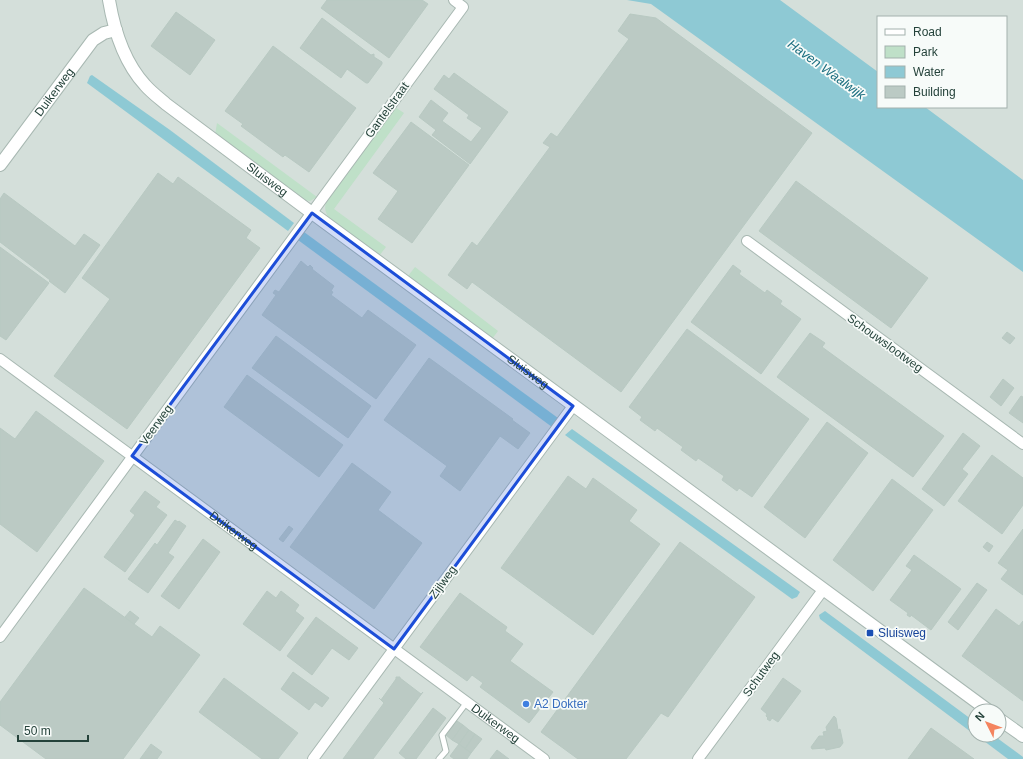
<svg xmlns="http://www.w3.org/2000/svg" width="1023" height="759" font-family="Arial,sans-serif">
<rect width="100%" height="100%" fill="#e6efeb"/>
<path fill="#d4dfda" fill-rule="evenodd" d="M0,0H1023V759H0ZM878,17H1006V107H878ZM975,711H999V735H975Z"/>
<g fill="#bfe0c8">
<path d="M395,107L404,113L334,209L386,247L379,256L331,221C325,213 323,207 328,198Z"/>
<path d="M217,123L317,197L310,201L304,200L215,135Z"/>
<path d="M415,267L498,331L492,339L408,276Z"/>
</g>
<g fill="#8ec9d4">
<path d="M627,0H780L878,72V107H925L1023,180V272L651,4Z"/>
<path d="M92,75L170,130L294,223L288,231L87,83L90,76Z"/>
<path d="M304,232L558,418L552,427L298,240Z"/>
<path d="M572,429L800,592L797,597L792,599L565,435Z"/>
<path d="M825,611L975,722V735L820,619L819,615Z"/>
<path d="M976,735H993L1023,757V759H1008Z"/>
</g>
<g fill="#bbcac4" stroke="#b8c9c2">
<path d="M327,0H422L428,4L389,58L321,8Z"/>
<path d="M176,12L215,40L190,75L151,46Z"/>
<path d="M630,14L656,18L812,133L621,392L472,282L467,289L448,275L472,242L477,246L550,147L543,143L551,133L557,137L629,39L618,31Z"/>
<path d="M322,18L371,55L374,54V57L382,62V64L368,83H366L347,69L341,78L300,48Z"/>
<path d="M273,46L356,108L309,172L285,155L283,157L241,126L243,124L225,111Z"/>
<path d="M454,73L508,112L470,164L432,135L436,130L419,117L431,100L448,113L442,121L471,142L482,128L467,118L469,115L434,89L444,75L449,79Z"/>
<path d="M411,122L469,165L412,243L378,219L398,191L373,173Z"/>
<path d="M158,173L173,184L178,177L251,230L246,238L260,248L127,429L54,376L110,299L82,278Z"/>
<path d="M796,181L928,278L891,328L759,231Z"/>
<path d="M4,193L75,246L84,234L100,245L65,293L49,281L50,280L0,242V199Z"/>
<path d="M0,247L49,283L6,340L0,336Z"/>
<path d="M301,261L308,267L310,265L313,268L312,269L334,286L331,291L333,292L331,295L362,318L368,310L416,345L376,399L262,315L276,295L273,293L275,290L279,292Z"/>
<path d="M733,265L741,271L739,274L765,293L767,290L782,301L780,304L801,319L761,374L691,322Z"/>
<path d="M687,329L809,419L752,497L739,488L737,491L722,480L724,476L698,458L696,461L681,450L683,447L657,428L655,431L640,420L642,417L629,407Z"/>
<path d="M1007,332L1015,338L1010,344L1002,338Z"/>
<path d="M810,333L825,343L822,347L944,436L913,477L777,377Z"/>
<path d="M276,336L371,406L348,438L252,368Z"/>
<path d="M429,358L513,419L512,420L530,433L518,449L500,436L460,491L440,476L447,466L384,420Z"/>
<path d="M247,375L343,445L319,477L224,407Z"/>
<path d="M1003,379L1014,388L1001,406L990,397Z"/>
<path d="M1021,396L1023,397V423L1009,413Z"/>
<path d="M36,411L104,461L37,552L0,524V428L15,439Z"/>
<path d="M827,422L868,453L805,538L764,507Z"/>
<path d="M963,433L980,446L962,469L968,474L944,506L922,489Z"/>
<path d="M992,455L1023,478V505L1002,534L958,501Z"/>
<path d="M352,463L391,492L378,510L422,543L374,609L290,547Z"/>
<path d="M568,476L586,489L593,478L637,510L629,521L660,544L593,635L501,568Z"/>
<path d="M892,479L933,510L873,591L833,560Z"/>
<path d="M145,491L160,502L156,507L167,515L125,572L104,557L135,515L130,511Z"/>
<path d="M175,520L178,522L179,521L186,526L168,553L174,557L148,593L128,579L155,543L157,545Z"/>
<path d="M289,526L293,529L283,542L279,539Z"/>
<path d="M1023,529V595L1001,579L1008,570L998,563Z"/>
<path d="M203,539L220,552L179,609L161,596Z"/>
<path d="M680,542L755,597L668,717L661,713L626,759H578L541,732Z"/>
<path d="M987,542L993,546L989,552L983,547Z"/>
<path d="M914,555L961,589L931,630L911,615L910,617L907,615L908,613L890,600L912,570L906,566Z"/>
<path d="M977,583L987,590L958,630L948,622Z"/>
<path d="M84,588L152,637L160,626L200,655L123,759H46L0,725V702Z"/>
<path d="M267,591L276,598L281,591L299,605L295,611L304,618L280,651L243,624Z"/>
<path d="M460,593L507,627L505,631L523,644L510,661L553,692L529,723L480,687L483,683L472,675L467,681L420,647Z"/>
<path d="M996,609L1019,626L1023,621V701L962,656Z"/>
<path d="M130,611L139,618L134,624L125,617Z"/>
<path d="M316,617L358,648L349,660L332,648L312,675L287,656Z"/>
<path d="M293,672L329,698L322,707L315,702L309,710L281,689Z"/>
<path d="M396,677H400V678L421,694L423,692L373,759H343L384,703L379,698L381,700L396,679Z"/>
<path d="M224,678L298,733L278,759H262L199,712Z"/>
<path d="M783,678L801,691L778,722L772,718L770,721L767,719L768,718L766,716L767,714L761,709Z"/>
<path d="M433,708L446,718L416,759H406L399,753Z"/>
<path d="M834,716L836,718L838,730L840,729L843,743L840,747L826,750L825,748L812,749L811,747L819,736H824L823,732L827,731L826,727Z"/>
<path d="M457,721L463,725L452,740L446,735Z"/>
<path d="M463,725L469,730L459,744L452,740Z"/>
<path d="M931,728L974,759H908Z"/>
<path d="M469,730L475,734L465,749L459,744Z"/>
<path d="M475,734L482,739L471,753L465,749Z"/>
<path d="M151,744L162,752L157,759H140Z"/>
<path d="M459,744L471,753L467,759H454L450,756Z"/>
<path d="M497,750L509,759H490Z"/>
</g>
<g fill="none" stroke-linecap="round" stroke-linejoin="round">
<defs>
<path id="service" d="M439,759L446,751L442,735L467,702"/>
<g id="minor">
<path d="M747,241L1023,444"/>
<path id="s1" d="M0,359L544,759"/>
<path d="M0,637L463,7L454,0"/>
<path d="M313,759L573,406"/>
<path d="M698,759L823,590"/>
</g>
<g id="tertiary">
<path id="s2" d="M109,0C114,30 124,62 145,85C151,92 159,98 166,104L312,213L989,711"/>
<path id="s3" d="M0,165L93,40L104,33L116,30"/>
<path d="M999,719L1023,736"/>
</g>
</defs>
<use href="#service" stroke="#a8b8b2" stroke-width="7"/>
<use href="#minor" stroke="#a8b8b2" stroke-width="12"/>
<use href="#tertiary" stroke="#a8b8b2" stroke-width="14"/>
<use href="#service" stroke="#fff" stroke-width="5"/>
<use href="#minor" stroke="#fff" stroke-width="10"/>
<use href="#tertiary" stroke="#fff" stroke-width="12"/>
</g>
<path fill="#1d4ed8" fill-opacity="0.2" stroke="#1d4ed8" stroke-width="3" stroke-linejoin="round" d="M312,213L573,406L394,649L132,456Z"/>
<rect fill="#1a4fb4" stroke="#f7fbf9" stroke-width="1.5" x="866" y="629" width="8" height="8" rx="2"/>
<circle fill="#3f7fe0" stroke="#f7fbf9" stroke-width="1.5" cx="526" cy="704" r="4"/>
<g text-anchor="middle" stroke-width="3.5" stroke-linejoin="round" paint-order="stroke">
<g font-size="12" fill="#24423a" stroke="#f7fbf9">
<text dy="4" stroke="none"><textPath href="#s3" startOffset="91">Duikerweg</textPath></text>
<text transform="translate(387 110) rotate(-54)" y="4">Gantelstraat</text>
<text dy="4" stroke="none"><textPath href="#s2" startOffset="248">Sluisweg</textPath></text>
<text transform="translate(885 343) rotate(36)" y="4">Schouwslootweg</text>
<text dy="4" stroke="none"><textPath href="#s2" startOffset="572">Sluisweg</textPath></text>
<text transform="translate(156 425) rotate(-54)" y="4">Veerweg</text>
<text dy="4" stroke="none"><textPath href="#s1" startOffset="290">Duikerweg</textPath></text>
<text transform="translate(443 582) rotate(-54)" y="4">Zijlweg</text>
<text transform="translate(761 674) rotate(-54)" y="4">Schutweg</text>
<text dy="4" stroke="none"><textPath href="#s1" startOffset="615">Duikerweg</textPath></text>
</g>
<g font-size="12" fill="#164399" stroke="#f7fbf9" text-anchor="start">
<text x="878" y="637">Sluisweg</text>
</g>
<g font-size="12" fill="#366cbe" stroke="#f7fbf9" text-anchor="start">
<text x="534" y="708">A2 Dokter</text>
</g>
<g font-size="13" font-style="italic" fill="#1c6f80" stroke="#f7fbf9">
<text transform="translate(827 69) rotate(36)" y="5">Haven Waalwijk</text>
</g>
</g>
<rect x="877" y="16" width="130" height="92" fill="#f7fbf9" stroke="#a3b1ad"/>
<rect x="885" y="29" width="20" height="6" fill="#ffffff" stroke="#a3b1ad"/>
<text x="913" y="36" font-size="12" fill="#24423a">Road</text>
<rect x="885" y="46" width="20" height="12" fill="#bfe0c8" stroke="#a3b1ad"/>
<text x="913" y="56" font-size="12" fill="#24423a">Park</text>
<rect x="885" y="66" width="20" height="12" fill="#8ec9d4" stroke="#a3b1ad"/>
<text x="913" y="76" font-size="12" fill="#24423a">Water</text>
<rect x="885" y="86" width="20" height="12" fill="#bbcac4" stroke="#a3b1ad"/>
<text x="913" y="96" font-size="12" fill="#24423a">Building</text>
<g transform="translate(987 723) rotate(312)"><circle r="19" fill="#f7fbf9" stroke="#a3b1ad"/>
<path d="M0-3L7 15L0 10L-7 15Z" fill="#f4845f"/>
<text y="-6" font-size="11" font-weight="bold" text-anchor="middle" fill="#24423a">N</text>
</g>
<path d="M18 735v6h70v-6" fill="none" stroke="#24423a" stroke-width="2"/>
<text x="24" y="735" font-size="12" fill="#24423a" stroke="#f7fbf9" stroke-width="3" paint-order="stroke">50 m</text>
</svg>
